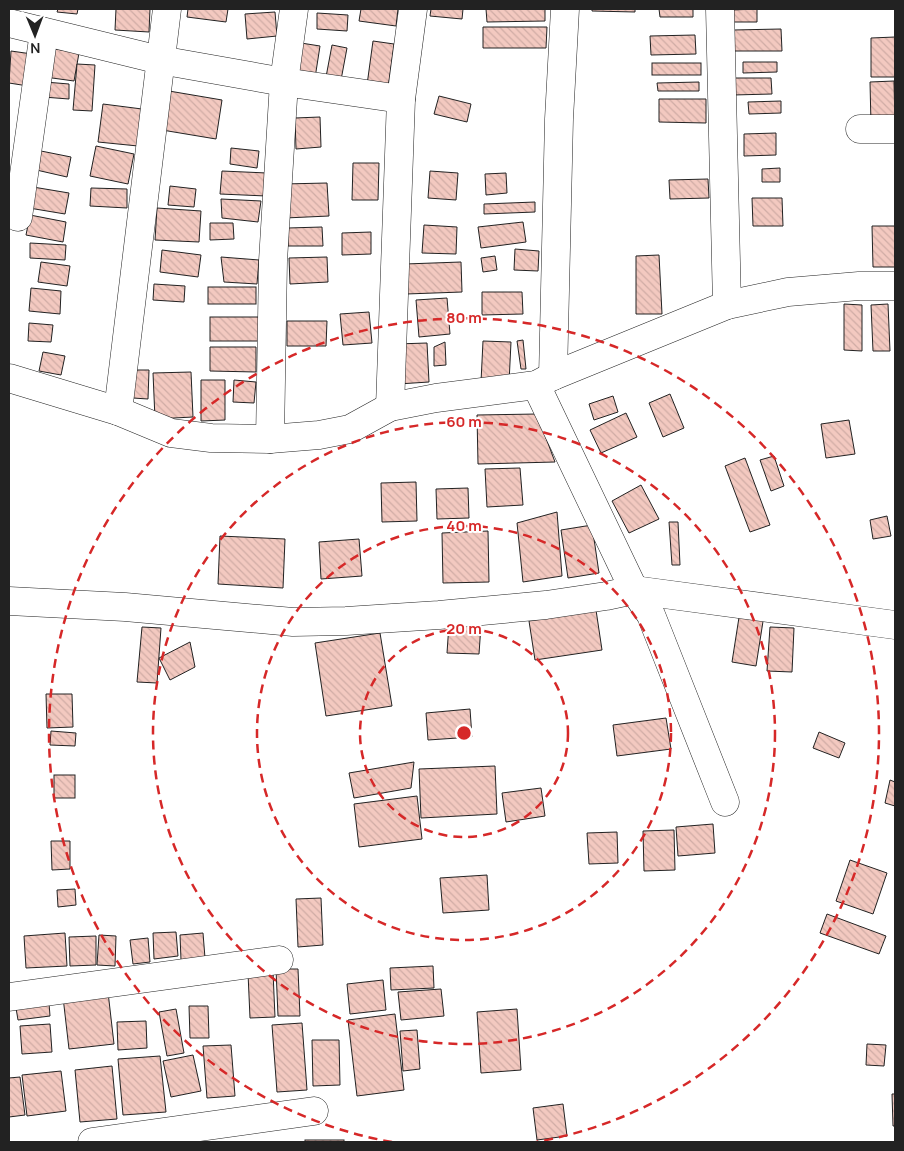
<svg xmlns="http://www.w3.org/2000/svg" width="904" height="1151" font-family="Manrope,sans-serif">
<defs>
<pattern id="building-back-hatch" width="6" height="6" patternUnits="userSpaceOnUse" patternTransform="scale(1.25)"><rect width="6" height="6" fill="#f3c9c0"/><path d="M-1 5l2 2M0 0l6 6M5-1l2 2" fill="none" stroke="#d0aca5"/></pattern>
</defs>
<rect width="100%" height="100%" fill="#fff"/>
<g fill="url(#building-back-hatch)" stroke="#222">
<path d="M58,9H78L77,14L57,12Z"/>
<path d="M116,9H150L149,32L115,30Z"/>
<path d="M188,9H228L226,22L187,17Z"/>
<path d="M361,9H398L396,26L359,21Z"/>
<path d="M431,9H463L462,19L430,16Z"/>
<path d="M486,9H545V21L487,22Z"/>
<path d="M592,9H635V12L592,11Z"/>
<path d="M659,9H693V17H660Z"/>
<path d="M757,9V22H732V10Z"/>
<path d="M275,12L277,36L247,39L245,14Z"/>
<path d="M317,13L348,15L347,31L317,29Z"/>
<path d="M483,27H547L546,48H483Z"/>
<path d="M781,29L782,51H733V30Z"/>
<path d="M695,35L696,54L651,55L650,36Z"/>
<path d="M895,37V77H871V38Z"/>
<path d="M373,41L394,44L388,88L367,85Z"/>
<path d="M301,43L320,46L315,78L297,75Z"/>
<path d="M332,45L347,48L341,80L326,77Z"/>
<path d="M50,48L79,53L74,81L45,77Z"/>
<path d="M11,51L32,54L28,86L9,83Z"/>
<path d="M743,62H777V72L743,73Z"/>
<rect x="652" y="63" width="49" height="12"/>
<path d="M77,64L95,65L92,111L73,110Z"/>
<path d="M733,78H771L772,94L733,95Z"/>
<path d="M894,81L895,124L871,125L870,82Z"/>
<path d="M45,82L69,84V99L43,97Z"/>
<path d="M699,82V91H658L657,83Z"/>
<path d="M169,91L222,100L216,139L162,130Z"/>
<path d="M439,96L471,104L467,122L434,114Z"/>
<path d="M659,99H706V123L659,122Z"/>
<path d="M781,101V113L749,114L748,102Z"/>
<path d="M103,104L142,109L138,146L98,142Z"/>
<path d="M320,117L321,147L296,149L295,118Z"/>
<path d="M776,133V155L744,156V134Z"/>
<path d="M96,146L134,154L128,184L90,176Z"/>
<path d="M231,148L259,151L257,168L230,164Z"/>
<path d="M36,150L71,157L67,177L32,169Z"/>
<path d="M353,163H379L378,200H352Z"/>
<path d="M780,168V182H762V169Z"/>
<path d="M222,171L267,173L266,196L220,194Z"/>
<path d="M430,171L458,173L456,200L428,198Z"/>
<path d="M506,173L507,193L486,195L485,174Z"/>
<path d="M708,179L709,198L670,199L669,180Z"/>
<path d="M327,183L329,216L285,218L283,184Z"/>
<path d="M170,186L196,189L194,207L168,205Z"/>
<path d="M33,187L69,193L65,214L29,208Z"/>
<path d="M91,188L127,189V208L90,206Z"/>
<path d="M752,198H782L783,226H753Z"/>
<path d="M221,199L261,201L258,222L222,218Z"/>
<path d="M535,202V212L484,214V204Z"/>
<path d="M157,208L201,211L199,242L155,240Z"/>
<path d="M30,215L66,222L63,242L26,235Z"/>
<path d="M523,222L526,242L481,248L478,227Z"/>
<path d="M210,223H233L234,239L210,240Z"/>
<path d="M424,225L457,227L456,254L422,253Z"/>
<path d="M872,226H895V267H873Z"/>
<path d="M322,227L323,246H288V228Z"/>
<path d="M371,232V254L342,255V233Z"/>
<path d="M30,243L66,245L65,260L30,258Z"/>
<path d="M515,249L539,251L538,271L514,270Z"/>
<path d="M162,250L201,255L198,277L160,272Z"/>
<path d="M659,255L662,314H636V256Z"/>
<path d="M495,256L497,270L483,272L481,258Z"/>
<path d="M221,257L259,260L257,284L224,282Z"/>
<path d="M327,257L328,282L290,284L289,258Z"/>
<path d="M41,262L70,266L67,286L38,282Z"/>
<path d="M461,262L462,292L406,294L405,264Z"/>
<path d="M154,284L185,286L184,302L153,300Z"/>
<rect x="208" y="287" width="48" height="17"/>
<path d="M31,288L61,291L60,314L29,311Z"/>
<path d="M482,292H522L523,314L482,315Z"/>
<path d="M447,298L450,334L419,337L416,300Z"/>
<path d="M844,304L862,305V351L844,350Z"/>
<path d="M888,304L890,351H873L871,305Z"/>
<path d="M369,312L372,343L343,345L340,314Z"/>
<rect x="210" y="317" width="52" height="24"/>
<path d="M287,321H327L326,346H287Z"/>
<path d="M29,323L53,325L51,342L28,341Z"/>
<path d="M523,340L526,369H521L517,341Z"/>
<path d="M483,341L511,342L509,383L481,382Z"/>
<path d="M445,342L446,365L434,366V347Z"/>
<path d="M427,343L429,382L398,384L396,344Z"/>
<path d="M210,347H256V372L210,371Z"/>
<path d="M43,352L65,356L61,375L39,371Z"/>
<path d="M133,370H149L148,399L133,398Z"/>
<path d="M191,372L193,417L155,419L153,373Z"/>
<path d="M201,380H225V420L201,421Z"/>
<path d="M234,380L256,382L254,403L233,402Z"/>
<path d="M670,394L684,428L663,437L649,403Z"/>
<path d="M613,396L618,412L594,420L589,404Z"/>
<path d="M626,413L637,437L601,453L590,430Z"/>
<path d="M537,414L555,462L478,464L477,415Z"/>
<path d="M849,420L855,454L826,458L821,424Z"/>
<path d="M774,456L784,486L771,491L760,460Z"/>
<path d="M745,458L770,525L750,532L725,466Z"/>
<path d="M520,468L523,505L487,507L485,469Z"/>
<path d="M416,482L417,521L382,522L381,483Z"/>
<path d="M641,485L659,519L629,533L612,501Z"/>
<path d="M468,488L469,518L437,519L436,489Z"/>
<path d="M557,512L562,576L523,582L517,523Z"/>
<path d="M887,516L891,536L873,539L870,520Z"/>
<path d="M669,522H678L680,565H672Z"/>
<path d="M592,525L599,573L568,578L561,530Z"/>
<path d="M488,531L489,582L443,583L442,533Z"/>
<path d="M220,536L285,539L283,588L218,584Z"/>
<path d="M359,539L362,576L321,579L319,542Z"/>
<path d="M596,610L602,650L535,660L529,621Z"/>
<path d="M740,611L764,615L756,666L732,662Z"/>
<path d="M449,624L481,625L479,654L447,653Z"/>
<path d="M142,627L161,628L157,683L137,682Z"/>
<path d="M770,627L794,628L792,672L767,671Z"/>
<path d="M380,633L392,706L326,716L315,643Z"/>
<path d="M190,642L195,667L170,680L159,658Z"/>
<path d="M46,694H72L73,727L47,728Z"/>
<path d="M470,709L472,737L428,740L426,713Z"/>
<path d="M666,718L671,749L617,756L613,725Z"/>
<path d="M51,731L76,733L75,746L50,745Z"/>
<path d="M819,732L845,743L839,758L813,748Z"/>
<path d="M414,762L411,788L354,798L349,773Z"/>
<path d="M495,766L497,814L421,818L419,769Z"/>
<rect x="54" y="775" width="21" height="23"/>
<path d="M890,780L895,782V806L885,803Z"/>
<path d="M541,788L545,816L506,822L502,793Z"/>
<path d="M417,796L422,839L359,847L354,804Z"/>
<path d="M713,824L715,853L678,856L676,827Z"/>
<path d="M674,830L675,870L644,871L643,831Z"/>
<path d="M617,832L618,863L589,864L587,833Z"/>
<path d="M51,841H70V869L52,870Z"/>
<path d="M850,860L887,873L873,914L836,901Z"/>
<path d="M487,875L489,910L443,913L440,878Z"/>
<path d="M75,889L76,905L58,907L57,890Z"/>
<path d="M321,898L323,945L298,947L296,899Z"/>
<path d="M827,914L886,936L879,954L820,933Z"/>
<path d="M176,932L178,956L154,959L153,933Z"/>
<path d="M65,933L67,966L26,968L24,936Z"/>
<path d="M203,933L205,958L181,960L180,935Z"/>
<path d="M99,935L116,936L115,966L97,965Z"/>
<path d="M96,936V965L70,966L69,937Z"/>
<path d="M148,938L150,962L133,964L130,940Z"/>
<path d="M433,966L434,988L391,990L390,968Z"/>
<path d="M276,969H298L300,1016H278Z"/>
<path d="M273,972L275,1017L250,1018L248,973Z"/>
<path d="M383,980L386,1010L350,1014L347,984Z"/>
<path d="M441,989L444,1016L401,1020L398,992Z"/>
<path d="M108,992L114,1044L69,1049L63,997Z"/>
<path d="M49,1003L50,1016L18,1020L16,1008Z"/>
<path d="M189,1006H208L209,1038H190Z"/>
<path d="M176,1009L184,1053L167,1056L159,1012Z"/>
<path d="M517,1009L521,1070L481,1073L477,1012Z"/>
<path d="M395,1014L404,1090L357,1096L348,1020Z"/>
<path d="M146,1021L147,1048L118,1050L117,1022Z"/>
<path d="M302,1023L307,1090L277,1092L272,1025Z"/>
<path d="M50,1024L52,1052L22,1054L20,1026Z"/>
<path d="M417,1030L420,1069L403,1071L400,1031Z"/>
<path d="M312,1040H339L340,1085L313,1086Z"/>
<path d="M867,1044L886,1045L884,1066L866,1065Z"/>
<path d="M231,1045L235,1096L207,1098L203,1046Z"/>
<path d="M193,1055L201,1091L171,1097L163,1061Z"/>
<path d="M160,1056L166,1112L123,1115L118,1059Z"/>
<path d="M112,1066L117,1119L80,1122L75,1070Z"/>
<path d="M61,1071L66,1111L27,1116L22,1075Z"/>
<path d="M20,1077L25,1115L9,1117V1078Z"/>
<path d="M892,1094H895V1126H893Z"/>
<path d="M563,1104L567,1136L537,1140L533,1108Z"/>
<rect x="305" y="1140" width="39" height="2"/>
</g>
<g fill="none" stroke-linecap="round" stroke-linejoin="round">
<defs>
<g id="street">
<path d="M720,9L727,305"/>
<path d="M9,23L160,60L284,82L401,99"/>
<path d="M860,129H895"/>
<path d="M18,217L44,32"/>
<path d="M553,376L559,119L565,9"/>
<path d="M9,378L118,411L171,433L211,438L270,439L319,435L350,429L390,407L436,398L536,385L553,376L727,305L788,292L859,286H895"/>
<path d="M536,385L634,590L651,615L725,802"/>
<path d="M390,407L401,99L413,9"/>
<path d="M118,411L167,9"/>
<path d="M270,439L273,261L284,82L294,9"/>
<path d="M9,601L125,607L293,622L346,621L439,615L546,605L606,596L634,590L895,625"/>
<path d="M9,997L279,960"/>
<path d="M92,1142L314,1111"/>
</g>
</defs>
<use href="#street" stroke="#222" stroke-width="29"/>
<use href="#street" stroke="#fff" stroke-width="28"/>
</g>
<g fill="none" stroke="#d62828" stroke-width="2.5" stroke-dasharray="9 6">
<circle cx="464" cy="733" r="104"/>
<circle cx="464" cy="733" r="207"/>
<circle cx="464" cy="733" r="311"/>
<path d="M392 1142A415 415 0 1 1 536 1142"/>
</g>
<circle cx="464" cy="733" r="8" fill="#d62828" stroke="#fff" stroke-width="2.5"/>
<g font-size="15" text-anchor="middle" font-weight="bold" fill="#d62828" stroke="#fff" stroke-width="4" stroke-linejoin="round" paint-order="stroke">
<text x="464" y="323">80 m</text>
<text x="464" y="427">60 m</text>
<text x="464" y="531">40 m</text>
<text x="464" y="634">20 m</text>
</g>
<rect width="904" height="1151" fill="none" stroke="#222222" stroke-width="20"/>
<g transform="translate(35 35) rotate(179)" stroke="#ffffff" stroke-width="4" paint-order="stroke">
<path d="M0-4L9 19L0 12L-9 19Z" fill="#222222"/>
<text y="-8" font-size="14" font-weight="bold" text-anchor="middle" fill="#222222">N</text>
</g>
</svg>
